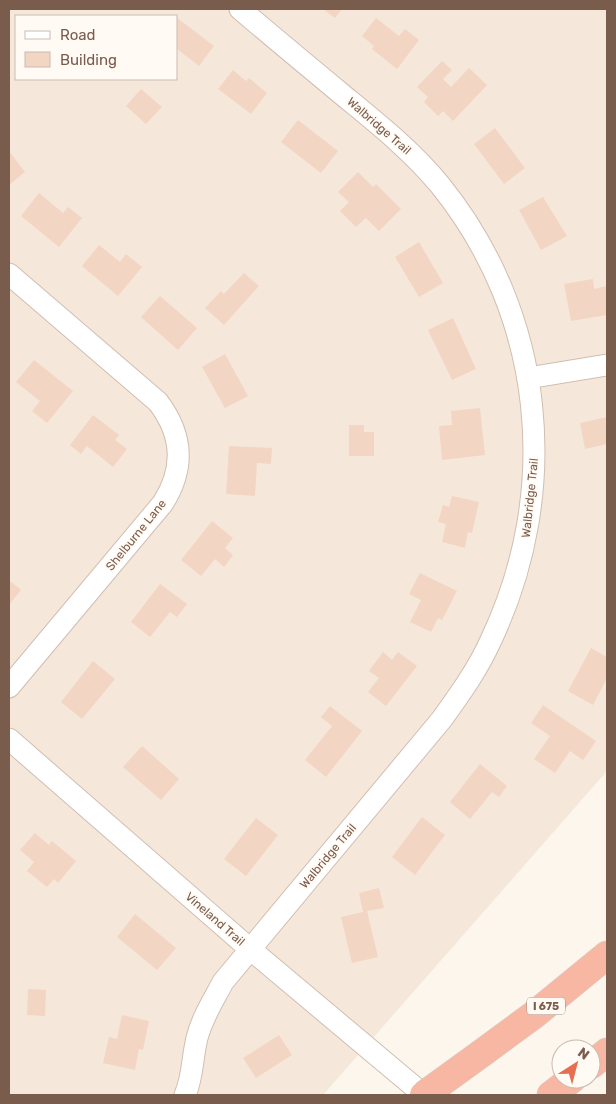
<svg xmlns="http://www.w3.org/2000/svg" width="616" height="1104" font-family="Rubik,sans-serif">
<rect width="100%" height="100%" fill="#fdf6ec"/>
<path fill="#f5e8da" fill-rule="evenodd" d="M9,9H607V771L323,1095H9ZM16,16H176V79H16Z"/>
<g fill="#f3d5c3">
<path d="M323,9H342L335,18Z"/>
<path d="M176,17L214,46L199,66L176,48Z"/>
<path d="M376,18L399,36L405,29L419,40L397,69L372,49L374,46L362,36Z"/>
<path d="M442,61L452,70L443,79L451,87L469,68L487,85L453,121L443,111L438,116L424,102L428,97L417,87Z"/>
<path d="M233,70L246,81L249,78L267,93L251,114L218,89Z"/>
<path d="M141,89L162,107L146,124L126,106Z"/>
<path d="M298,120L338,151L321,173L281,142Z"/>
<path d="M495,128L525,168L504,184L474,144Z"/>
<path d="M9,151L25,172L9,185Z"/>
<path d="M358,172L373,187L376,184L401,209L379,231L366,218L356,227L340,211L349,202L338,192Z"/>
<path d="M39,193L63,213L68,207L82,218L59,247L21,216Z"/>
<path d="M543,197L567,236L541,250L519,210Z"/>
<path d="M419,242L443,283L419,297L395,257Z"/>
<path d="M99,245L120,262L126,254L142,267L118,296L82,266Z"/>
<path d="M244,273L259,286L224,325L205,308L221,291L224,294Z"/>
<path d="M593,279L594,289L607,286V315L571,321L564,284Z"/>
<path d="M160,296L197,328L178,350L141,317Z"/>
<path d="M453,318L476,369L452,380L428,330Z"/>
<path d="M225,354L248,396L225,408L202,367Z"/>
<path d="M34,360L73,391L47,423L32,411L40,401L16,382Z"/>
<path d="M480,408L485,455L442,460L439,426L452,425L451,411Z"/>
<path d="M93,415L119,435L115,440L127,449L113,467L87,446L81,454L70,445Z"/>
<path d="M607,417V444L585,449L580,423Z"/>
<path d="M349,425H364V432H374V456H349Z"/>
<path d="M229,446L272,448L271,464L257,463L255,496L226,494Z"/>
<path d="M452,496L479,502L472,533L468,532L465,548L442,542L446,524L438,522L443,505L449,507Z"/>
<path d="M212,521L233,538L225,548L233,555L224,567L215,559L201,576L181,560Z"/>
<path d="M420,573L457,591L442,620L438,618L431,632L410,622L421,600L409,594Z"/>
<path d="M9,580L21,590L9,605Z"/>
<path d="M160,584L187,604L177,617L170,612L150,637L131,622Z"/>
<path d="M591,648L607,657V678L593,705L568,691Z"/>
<path d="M383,652L392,660L398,652L417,666L386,706L368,692L379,678L369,671Z"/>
<path d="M93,661L115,679L82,719L61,702Z"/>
<path d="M543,705L596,741L583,760L570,751L555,773L534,759L550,736L531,723Z"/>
<path d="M330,706L362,731L326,777L305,760L332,726L321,717Z"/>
<path d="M142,746L179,779L161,800L123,767Z"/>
<path d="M480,764L507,786L499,797L492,792L470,819L450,802Z"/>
<path d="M422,817L445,835L415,875L392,857Z"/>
<path d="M256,818L278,835L246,876L224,859Z"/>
<path d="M35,833L49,845L52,841L76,861L58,883L54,879L47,887L27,871L34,862L20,850Z"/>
<path d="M379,888L384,908L367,911L378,957L352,963L341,917L363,912L359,893Z"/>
<path d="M135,914L176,948L157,970L117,937Z"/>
<path d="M28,989L46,990L45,1016L27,1015Z"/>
<path d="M122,1015L149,1021L143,1050L139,1049L135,1070L103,1063L109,1037L117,1039Z"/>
<path d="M279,1035L292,1055L256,1078L243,1058Z"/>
</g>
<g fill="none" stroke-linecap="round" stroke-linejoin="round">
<defs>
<g id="street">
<path d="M9,274L158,402C183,435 185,468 163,503L9,687"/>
<path d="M528,378L607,365"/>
<path d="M9,739L250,949L424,1095"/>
<path d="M185,1095C193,1077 192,1058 197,1038C202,1018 213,1001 223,982L442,719C460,694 478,669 491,640C562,490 545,315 440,185C412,151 378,124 344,96C309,67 274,38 240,9"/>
</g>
<g id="highway">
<path d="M482,1053L535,1014L607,955"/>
<path d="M591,1065L607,1052"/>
<path d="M551,1095L572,1079"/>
</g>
</defs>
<use href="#street" stroke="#d1beb0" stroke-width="23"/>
<use href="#highway" stroke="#dad1cd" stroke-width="29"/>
<use href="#street" stroke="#fff" stroke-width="21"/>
<use href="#highway" stroke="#f7b7a3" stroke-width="28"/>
<defs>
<path id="highway-bridge" d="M424,1095L482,1053"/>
</defs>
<use href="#highway-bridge" stroke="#dad1cd" stroke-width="29" stroke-linecap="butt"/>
<use href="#highway-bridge" stroke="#f7b7a3" stroke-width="28"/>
</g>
<g text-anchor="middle" stroke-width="4" stroke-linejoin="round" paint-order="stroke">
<rect fill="#fffaf3" stroke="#a28b7f" stroke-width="1" x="527" y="997.5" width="38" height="17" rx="4"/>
<g font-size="11" font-weight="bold" fill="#7a5c4d">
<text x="546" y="1010">I 675</text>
</g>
<g font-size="12" fill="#7a5c4d" stroke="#fffaf3">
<text transform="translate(379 126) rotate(41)" y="4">Walbridge Trail</text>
<text transform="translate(530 498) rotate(-84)" y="4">Walbridge Trail</text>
<text transform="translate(136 535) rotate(-51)" y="4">Shelburne Lane</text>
<text transform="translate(328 856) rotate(-50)" y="4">Walbridge Trail</text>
<text transform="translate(215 919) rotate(41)" y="4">Vineland Trail</text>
</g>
</g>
<rect width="616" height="1104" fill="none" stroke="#7a5c4d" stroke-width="20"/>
<rect x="15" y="15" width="162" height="65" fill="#fffaf3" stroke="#cabbb1"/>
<rect x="25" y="31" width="25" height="8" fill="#ffffff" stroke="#cabbb1"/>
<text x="60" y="40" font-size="15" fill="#7a5c4d">Road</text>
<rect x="25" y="52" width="25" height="15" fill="#f3d5c3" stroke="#cabbb1"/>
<text x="60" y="65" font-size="15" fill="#7a5c4d">Building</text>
<g transform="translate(576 1064) rotate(36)"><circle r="24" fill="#fffaf3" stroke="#cabbb1"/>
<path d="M0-4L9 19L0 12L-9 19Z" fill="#e76f51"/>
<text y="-8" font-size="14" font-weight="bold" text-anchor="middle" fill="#7a5c4d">N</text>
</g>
</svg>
